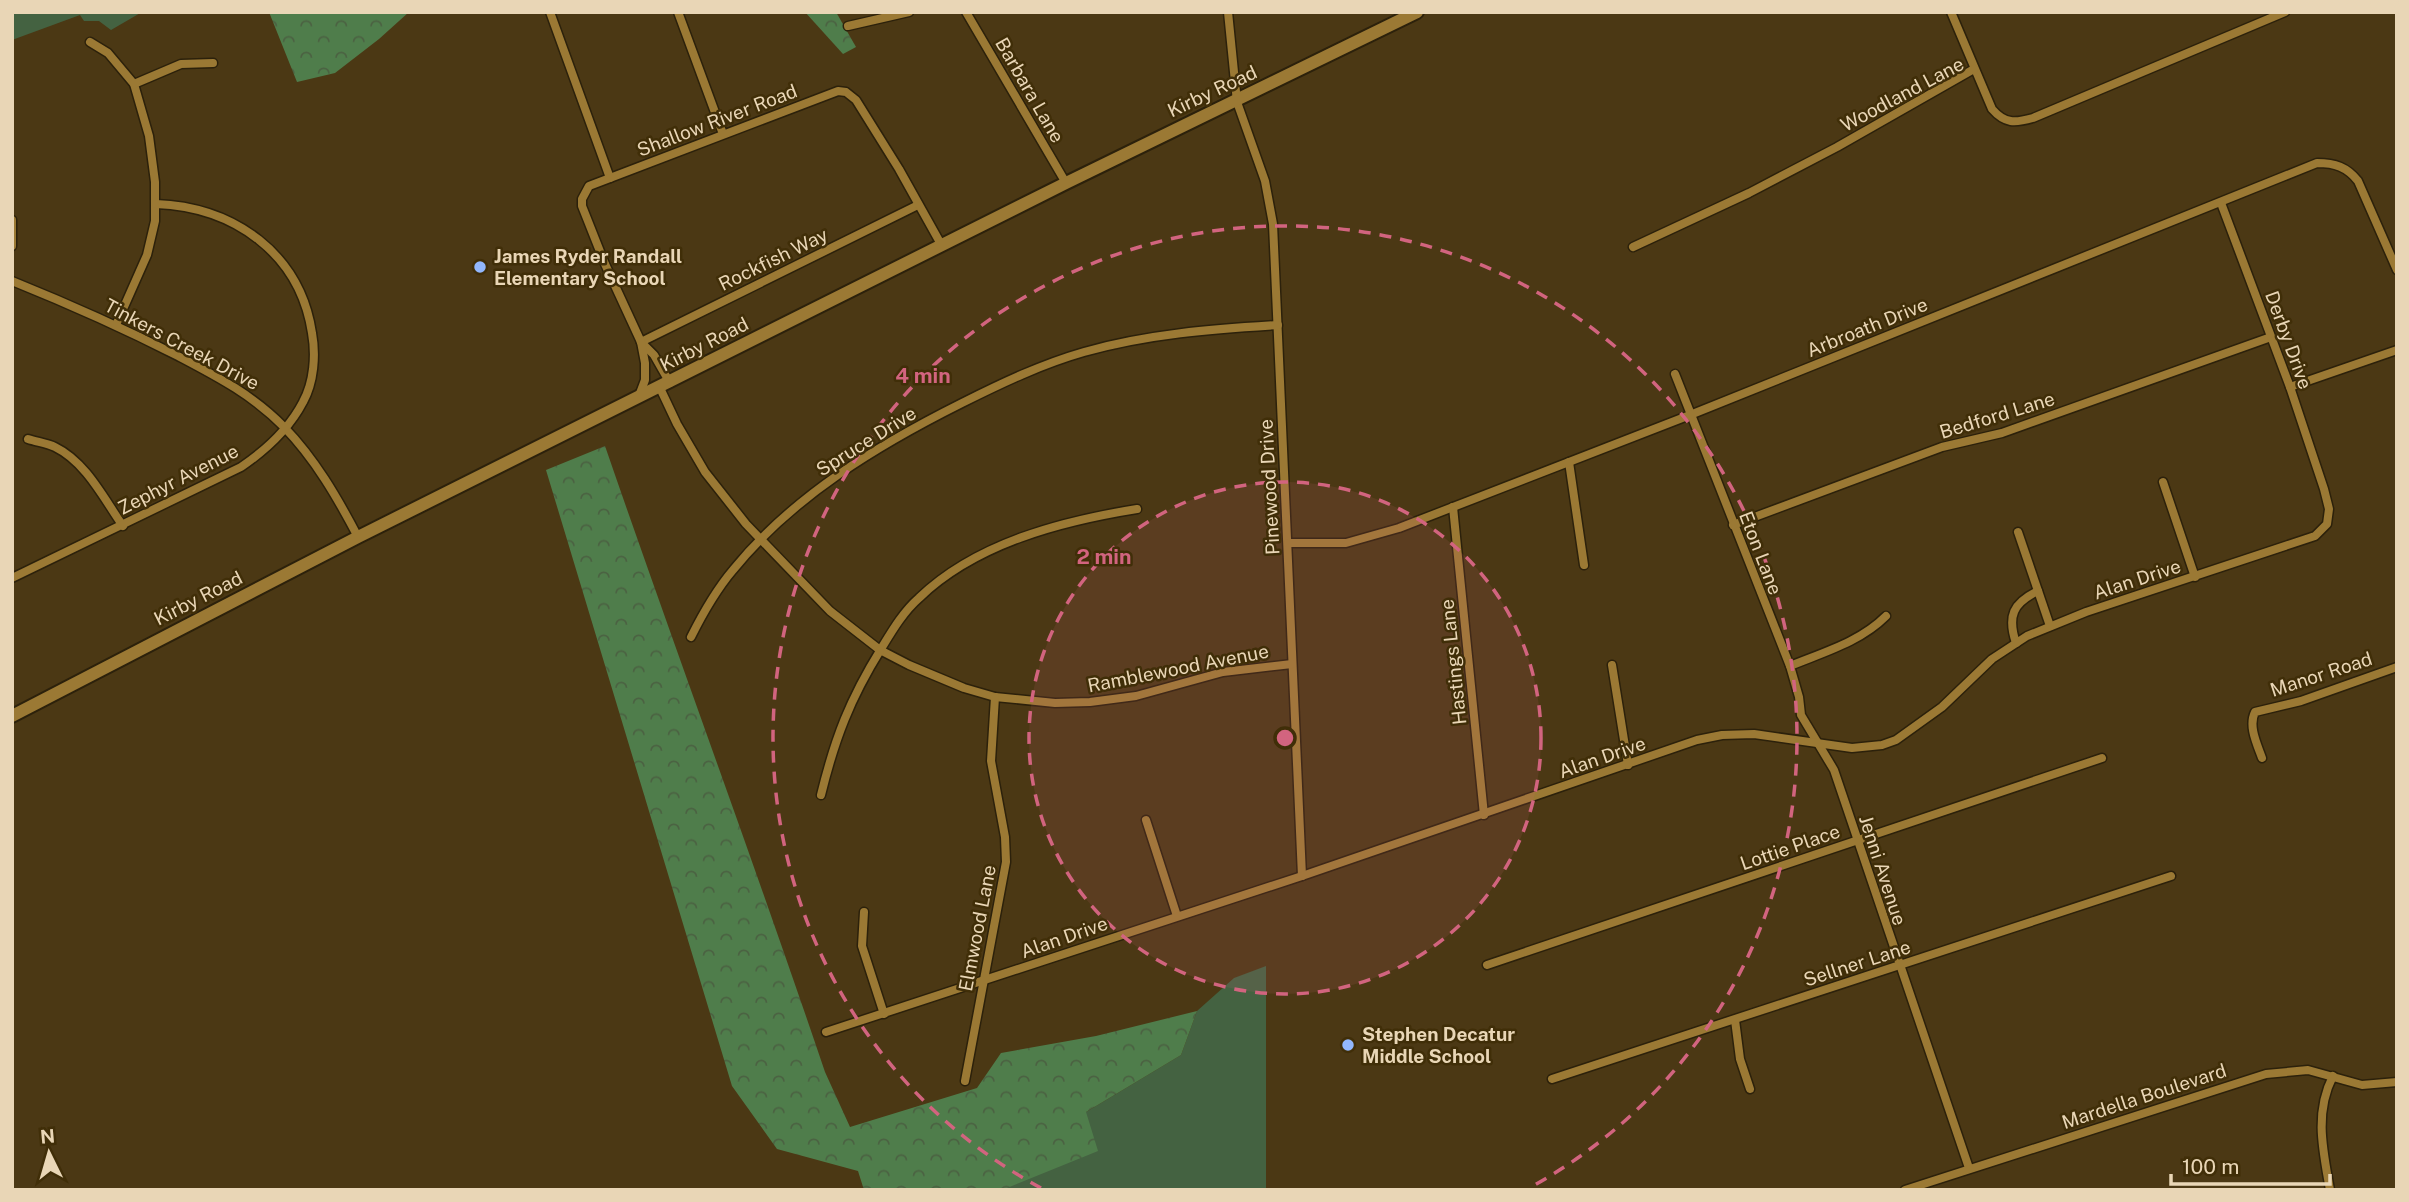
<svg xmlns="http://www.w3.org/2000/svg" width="2409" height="1202" font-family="'Public Sans',sans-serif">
<defs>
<pattern id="forest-crowns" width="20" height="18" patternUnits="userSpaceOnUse" patternTransform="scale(1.75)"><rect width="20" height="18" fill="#4f7d4b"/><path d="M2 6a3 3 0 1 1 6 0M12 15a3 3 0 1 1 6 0" fill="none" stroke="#4b6242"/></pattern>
</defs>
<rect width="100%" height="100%" fill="#4b3814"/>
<g fill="#446241">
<path d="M12,12H142L111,30L99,21H84L80,15L12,40Z"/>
<path d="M1266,966V1190H1002L1086,1112L1181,1055L1197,1011L1234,978Z"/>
</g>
<g fill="url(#forest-crowns)">
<path d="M269,12H409L379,39L335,73L297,82Z"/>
<path d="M805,12H836L856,47L843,54Z"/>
<path d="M605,446C677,655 754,862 825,1072L850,1127L977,1088L1001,1053L1096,1036L1197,1011L1181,1055L1086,1112L1098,1151L1002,1190H864L858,1171L777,1149L732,1086L546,470Z"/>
</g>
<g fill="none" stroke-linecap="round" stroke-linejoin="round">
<defs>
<g id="minor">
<path d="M550,12L610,178"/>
<path d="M678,12L723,134"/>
<path d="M966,12L1066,183"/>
<path d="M1228,12L1237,102L1265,181L1273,224L1302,876"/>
<path d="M1951,12L1992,109C2005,124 2015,123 2033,118L2285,12"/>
<path d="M848,26L909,12"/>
<path d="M90,42L108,53L134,84L149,136L155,182V221L147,255L116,325"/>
<path d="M134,84L181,64L213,63"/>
<path d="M12,220V246"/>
<path d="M1633,247L1749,193L1837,147L1974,69"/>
<path d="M12,281C69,304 123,328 178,356C216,376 253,395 284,427C315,459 337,497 358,537"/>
<path d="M641,342L918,205"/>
<path d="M641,342L654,355L670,383"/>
<path d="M1675,374L1790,666L1799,697L1801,715L1834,770L1969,1168"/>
<path d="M2290,387L2397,350"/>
<path d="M660,388L677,424L705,472L746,524L830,611L880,650L909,665L964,688L995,697L1055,703L1090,702L1136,696L1223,672L1292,664"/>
<path d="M639,396L645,380V363L641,342L605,264L582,206V199L589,186L838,91L846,92L856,100L899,169L942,246"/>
<path d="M28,439C37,442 47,443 55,447C86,462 104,499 123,526"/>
<path d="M1569,462L1584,565"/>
<path d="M2163,482L2195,577"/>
<path d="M1453,507L1484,815"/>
<path d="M1733,525L1942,447L2002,433L2271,337"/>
<path d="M2018,532L2050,626"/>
<path d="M1288,543H1346L1399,528L1690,415L2317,163C2335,163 2347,167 2358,181L2397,270"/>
<path d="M12,578L241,467C266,450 289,429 303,402C314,382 316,355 312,333C300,254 235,207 156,204"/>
<path d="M691,637C703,613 716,590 733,570C793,496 878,445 962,403C1002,383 1042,364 1084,352C1147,334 1213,329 1278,325"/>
<path d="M2016,643C2007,616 2013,603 2038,591"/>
<path d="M1612,665L1628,765"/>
<path d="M1790,666C1824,652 1860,642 1886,616"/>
<path d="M2262,758C2257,744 2248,726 2255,712L2301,701L2397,667"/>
<path d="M821,795C835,738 850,699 881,649C892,631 903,612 919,598C976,543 1062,521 1137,509"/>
<path d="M1146,820L1177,916"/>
<path d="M864,912L862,946L884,1014"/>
<path d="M1487,965L2102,758"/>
<path d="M1735,1020L1740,1059L1750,1089"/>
<path d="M826,1032L1302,876L1697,740L1722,735L1754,734L1852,748L1882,745L1896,740L1942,707L1992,659L2027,636L2086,612L2315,536L2327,524L2329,509L2324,489L2290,387L2221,203"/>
<path d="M1552,1079L2171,876"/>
<path d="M965,1081L1006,862L1005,837L991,761L995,697"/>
<path d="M1905,1190L2266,1074L2308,1070L2362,1085L2397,1082"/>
<path d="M2330,1190C2323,1150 2314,1113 2333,1076"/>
</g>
<path id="secondary" d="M12,716L358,537L1066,183L1417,12"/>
</defs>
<use href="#minor" stroke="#2c210b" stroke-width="11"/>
<use href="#secondary" stroke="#2c210b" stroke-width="16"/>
<use href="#minor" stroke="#9b7934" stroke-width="8"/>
<use href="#secondary" stroke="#9b7934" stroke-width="12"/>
</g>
<circle cx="1285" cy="738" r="256" fill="#d2647f" fill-opacity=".12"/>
<g fill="none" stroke="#d2647f" stroke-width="3.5" stroke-dasharray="12 9">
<circle cx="1285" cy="738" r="256"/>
<path d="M1041 1188A512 512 0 1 1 1529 1188"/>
</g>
<g fill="#92b7fd" stroke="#402e08" stroke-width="2.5">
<circle cx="480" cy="267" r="7"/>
<circle cx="1348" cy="1045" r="7"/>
</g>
<g text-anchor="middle" stroke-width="5" stroke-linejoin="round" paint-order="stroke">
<g font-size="19" fill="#e9d6b6" stroke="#402e08">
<text transform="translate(1030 90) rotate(60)" y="7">Barbara Lane</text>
<text transform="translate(1212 91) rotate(-25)" y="7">Kirby Road</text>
<text transform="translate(1902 94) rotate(-28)" y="7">Woodland Lane</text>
<text transform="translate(717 120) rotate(-21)" y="7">Shallow River Road</text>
<text transform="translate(773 259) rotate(-26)" y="7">Rockfish Way</text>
<text transform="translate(1867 327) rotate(-22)" y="7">Arbroath Drive</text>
<text transform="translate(2289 340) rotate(70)" y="7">Derby Drive</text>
<text transform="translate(182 344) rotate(28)" y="7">Tinkers Creek Drive</text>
<text transform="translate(704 344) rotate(-27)" y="7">Kirby Road</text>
<text transform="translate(1997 415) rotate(-17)" y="7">Bedford Lane</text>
<text transform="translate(866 441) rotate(-32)" y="7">Spruce Drive</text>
<text transform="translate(178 479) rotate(-27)" y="7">Zephyr Avenue</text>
<text transform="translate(1269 487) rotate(-93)" y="7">Pinewood Drive</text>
<text transform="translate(1761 553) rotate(69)" y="7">Eton Lane</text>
<text transform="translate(2137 579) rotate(-18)" y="7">Alan Drive</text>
<text transform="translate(198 598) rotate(-27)" y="7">Kirby Road</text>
<text transform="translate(1453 662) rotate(-96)" y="7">Hastings Lane</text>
<text transform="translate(1178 668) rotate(-11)" y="7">Ramblewood Avenue</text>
<text transform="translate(2321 674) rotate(-18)" y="7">Manor Road</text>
<text transform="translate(1602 757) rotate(-19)" y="7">Alan Drive</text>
<text transform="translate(1790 847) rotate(-19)" y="7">Lottie Place</text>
<text transform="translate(1883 870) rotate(72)" y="7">Jenni Avenue</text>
<text transform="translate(977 928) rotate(-79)" y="7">Elmwood Lane</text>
<text transform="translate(1064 937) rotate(-19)" y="7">Alan Drive</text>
<text transform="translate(1857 963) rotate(-18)" y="7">Sellner Lane</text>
<text transform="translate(2144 1096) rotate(-18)" y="7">Mardella Boulevard</text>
</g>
<g font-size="19" font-weight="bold" fill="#e9d6b6" stroke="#402e08" text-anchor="start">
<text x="494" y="263">James Ryder Randall<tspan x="494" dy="22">Elementary School</tspan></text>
<text x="1362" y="1041">Stephen Decatur<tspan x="1362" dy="22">Middle School</tspan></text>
</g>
</g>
<circle cx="1285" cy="738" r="10" fill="#d2647f" stroke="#402e08" stroke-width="3.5"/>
<g font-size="21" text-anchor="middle" font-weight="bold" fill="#d2647f" stroke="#402e08" stroke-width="5" stroke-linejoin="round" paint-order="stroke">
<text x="923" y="383">4 min</text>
<text x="1104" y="564">2 min</text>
</g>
<rect width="2409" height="1202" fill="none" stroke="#e9d6b6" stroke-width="28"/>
<g transform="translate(49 1153) rotate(355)" stroke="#402e08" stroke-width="5" paint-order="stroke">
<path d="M0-5L12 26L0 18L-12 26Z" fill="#e9d6b6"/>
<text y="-10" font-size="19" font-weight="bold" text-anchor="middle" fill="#e9d6b6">N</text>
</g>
<path d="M2171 1174v10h159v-10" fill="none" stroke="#e9d6b6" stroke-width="3.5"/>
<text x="2182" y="1174" font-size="21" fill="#e9d6b6" stroke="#402e08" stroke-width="5" paint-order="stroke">100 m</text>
</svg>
